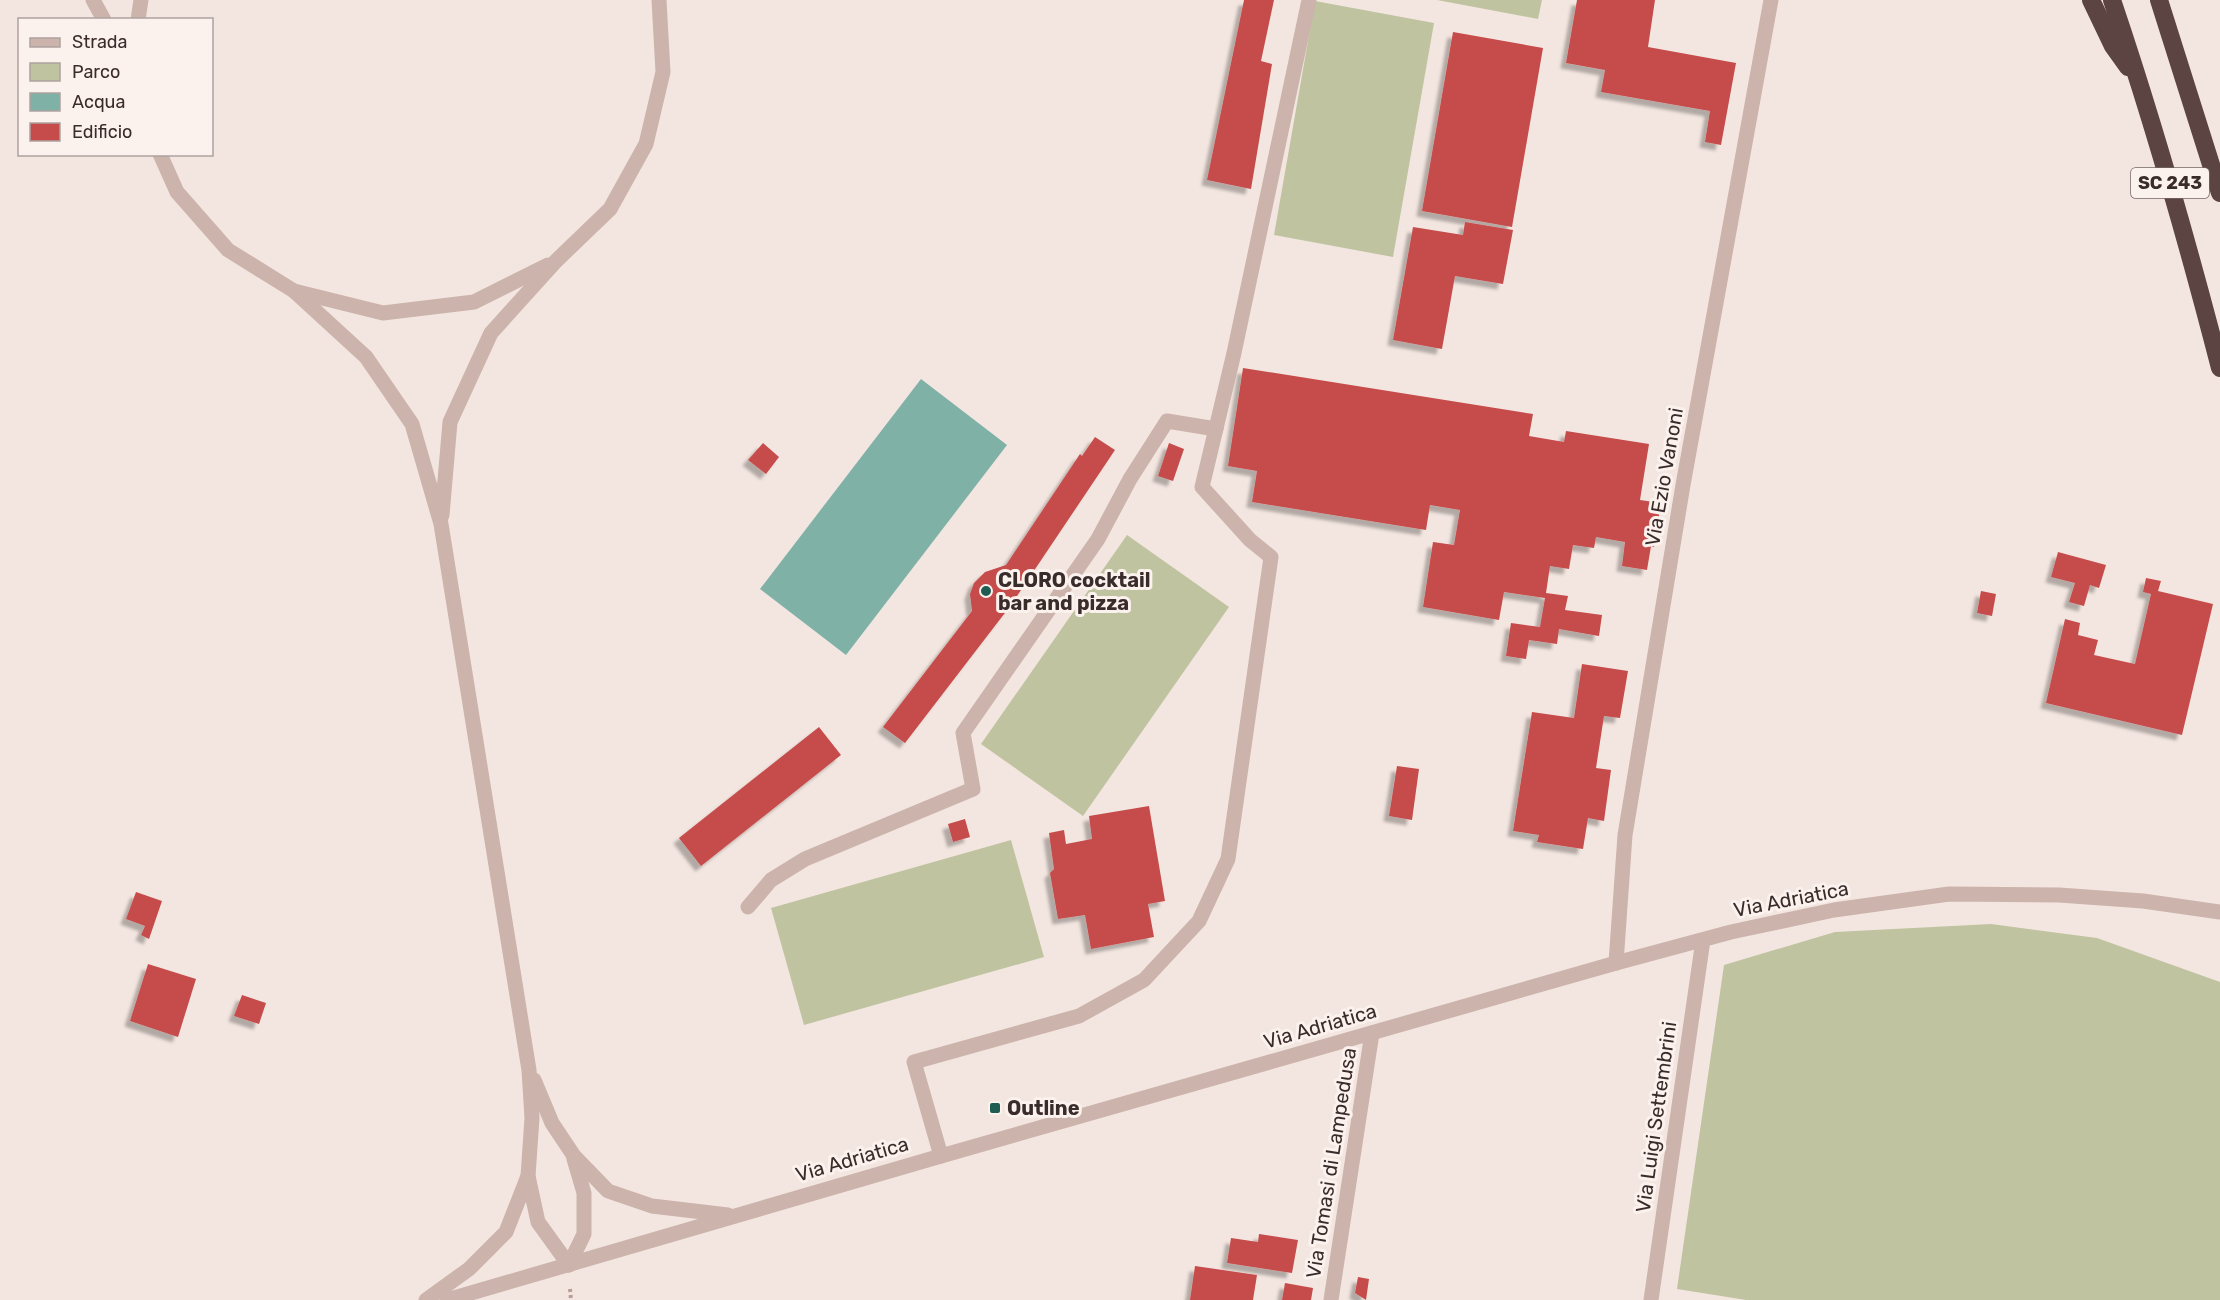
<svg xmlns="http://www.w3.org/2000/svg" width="2220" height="1300" font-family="Rubik,sans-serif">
<defs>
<filter id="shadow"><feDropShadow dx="-5.5" dy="5.5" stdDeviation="1.5" flood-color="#0004"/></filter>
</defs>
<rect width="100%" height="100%" fill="#f3e6e0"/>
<g fill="#c0c3a0">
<path d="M1437,0H1542L1538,19Z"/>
<path d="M1315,1L1434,23L1393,257L1274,235Z"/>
<path d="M1127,535L1229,607L1083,816L981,744Z"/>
<path d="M1011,840L1044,957L804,1025L771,908Z"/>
<path d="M1991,924L2097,938L2220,982V1300H1746L1677,1289L1724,965L1835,932Z"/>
</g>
<path fill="#7fb1a7" d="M921,379L1007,445L846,655L760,589Z"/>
<g fill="#c64c4c" filter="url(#shadow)">
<path d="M1244,0H1274L1261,61L1272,64L1251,189L1207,180Z"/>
<path d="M1577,0H1655L1648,47L1736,63L1721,145L1705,142L1710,111L1601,92L1605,70L1566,63Z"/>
<path d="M1453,32L1543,48L1512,227L1422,211Z"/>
<path d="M1465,222L1513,230L1503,284L1455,276L1442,349L1393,340L1413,227L1463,235Z"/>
<path d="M1243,368L1533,414L1529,436L1564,442L1566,431L1649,444L1640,500L1661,503L1654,547L1651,546L1647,570L1622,566L1625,542L1596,537L1594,548L1573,545L1569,569L1550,566L1546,593L1568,596L1565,610L1602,615L1599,636L1559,629L1557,644L1529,640L1526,659L1506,656L1511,623L1540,627L1545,598L1504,592L1499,620L1423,607L1433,542L1454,545L1460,510L1430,505L1426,530L1252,502L1257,471L1228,466Z"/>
<path d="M1095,437L1115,450L1011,605L905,743L883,727L972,611L970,594L974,583L985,572L1006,565L1080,454L1082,456Z"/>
<path d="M763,443L779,457L766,474L748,460Z"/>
<path d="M1169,443L1184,449L1173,481L1158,476Z"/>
<path d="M2058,552L2106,565L2099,588L2090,585L2084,606L2069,602L2075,583L2051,577Z"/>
<path d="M2146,578L2161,581L2158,591L2213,604L2182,735L2046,703L2065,619L2080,623L2078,635L2098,640L2094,655L2135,664L2151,594L2143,592Z"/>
<path d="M1981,591L1996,594L1992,616L1977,613Z"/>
<path d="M1582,664L1628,671L1620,718L1604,716L1596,768L1611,770L1604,821L1588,818L1583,849L1537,842L1539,835L1513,831L1532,712L1574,718Z"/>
<path d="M819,727L841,755L701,866L679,838Z"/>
<path d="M1397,766L1419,769L1412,820L1389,816Z"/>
<path d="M1149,806L1165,901L1148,904L1154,937L1091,949L1085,915L1058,919L1050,873L1054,869L1049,833L1064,830L1066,844L1092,839L1089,816Z"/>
<path d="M965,819L970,837L953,842L948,824Z"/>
<path d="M136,892L162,901L149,939L141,935L145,926L126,919Z"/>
<path d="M148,964L196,979L178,1037L130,1021Z"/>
<path d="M242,995L266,1003L259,1024L234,1016Z"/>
<path d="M1259,1234L1298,1240L1292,1273L1227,1263L1231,1238L1258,1242Z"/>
<path d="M1195,1266L1257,1275L1253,1300H1190Z"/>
<path d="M1358,1277L1369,1279L1366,1300L1355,1293Z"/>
<path d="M1285,1283L1313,1288L1311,1300H1282Z"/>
</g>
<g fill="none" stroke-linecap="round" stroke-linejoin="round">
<path stroke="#b89c96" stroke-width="4" stroke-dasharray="3 3" stroke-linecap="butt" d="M570,1289L571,1300"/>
<g stroke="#ccb3ac" stroke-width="15">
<path d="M93,0L104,20"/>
<path d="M138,20L141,0"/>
<path d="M160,154L177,192L228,250L294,291L383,313L474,302L548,265"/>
<path d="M294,291L366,357L412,424L441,524L529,1070L532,1118L528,1176L538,1222L569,1265"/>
<path d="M442,515L450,422L491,333L556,261L610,209L646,144L663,72L659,0"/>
<path d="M748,907L771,880L805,859L973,789L963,733L1098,539L1130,479L1167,421L1216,429"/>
<path d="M1616,963L1625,835L1683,485L1771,0"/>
<path d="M534,1080L552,1123L574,1156L608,1191L652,1206L728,1215"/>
<path d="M941,1156L914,1062L1079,1016L1144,980L1199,921L1228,859L1271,557L1250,540L1202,487L1234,353L1309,0"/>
<path d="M569,1265L584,1234V1193L574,1159"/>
<path d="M426,1300L469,1269L506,1232L528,1176"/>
<path d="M447,1300L941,1156L1616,963L1731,932L1834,910L1949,894L2059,895L2143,901L2220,912"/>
<path d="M1331,1300L1372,1033"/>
<path d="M1651,1300L1703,940"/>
</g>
<g stroke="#5b4442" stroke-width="18">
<path d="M2091,0L2113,46L2128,67"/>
<path d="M2112,0C2153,121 2188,244 2220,368"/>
<path d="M2159,0L2220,193"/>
</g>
</g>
<g fill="#1f5c52" stroke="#fbf1ed" stroke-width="2">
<circle cx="986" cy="591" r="6"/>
<rect x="989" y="1102" width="12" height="12" rx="3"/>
</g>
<g text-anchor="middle" stroke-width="6" stroke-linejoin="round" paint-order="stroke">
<rect fill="#fbf1ed" stroke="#746765" stroke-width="1.5" x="2131" y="168" width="78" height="30" rx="4.5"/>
<g font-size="18" font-weight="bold" fill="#3a2c2b">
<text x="2170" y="189">SC 243</text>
</g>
<g font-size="20" fill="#3a2c2b" stroke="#fbf1ed">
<text transform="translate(1664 477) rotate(-80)" y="7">Via Ezio Vanoni</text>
<text transform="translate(1791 899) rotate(-11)" y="7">Via Adriatica</text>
<text transform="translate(1320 1026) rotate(-16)" y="7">Via Adriatica</text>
<text transform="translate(1656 1117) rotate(-82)" y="7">Via Luigi Settembrini</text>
<text transform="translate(852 1159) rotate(-16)" y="7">Via Adriatica</text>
<text transform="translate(1331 1163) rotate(-81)" y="7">Via Tomasi di Lampedusa</text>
</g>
<g font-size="20" font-weight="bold" fill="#3a2c2b" stroke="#fbf1ed" text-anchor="start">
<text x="998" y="587">CLORO cocktail<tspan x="998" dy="23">bar and pizza</tspan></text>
<text x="1007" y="1115">Outline</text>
</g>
</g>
<rect x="18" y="18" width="195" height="138" fill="#fbf1ed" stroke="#aea29f" stroke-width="1.5"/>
<rect x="30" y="38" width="30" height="9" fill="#ccb3ac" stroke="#aea29f" stroke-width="1.5"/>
<text x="72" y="48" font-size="18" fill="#3a2c2b">Strada</text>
<rect x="30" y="63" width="30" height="18" fill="#c0c3a0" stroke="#aea29f" stroke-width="1.5"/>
<text x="72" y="78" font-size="18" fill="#3a2c2b">Parco</text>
<rect x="30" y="93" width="30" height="18" fill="#7fb1a7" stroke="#aea29f" stroke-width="1.5"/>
<text x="72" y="108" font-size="18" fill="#3a2c2b">Acqua</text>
<rect x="30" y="123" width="30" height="18" fill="#c64c4c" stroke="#aea29f" stroke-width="1.5"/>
<text x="72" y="138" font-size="18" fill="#3a2c2b">Edificio</text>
</svg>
